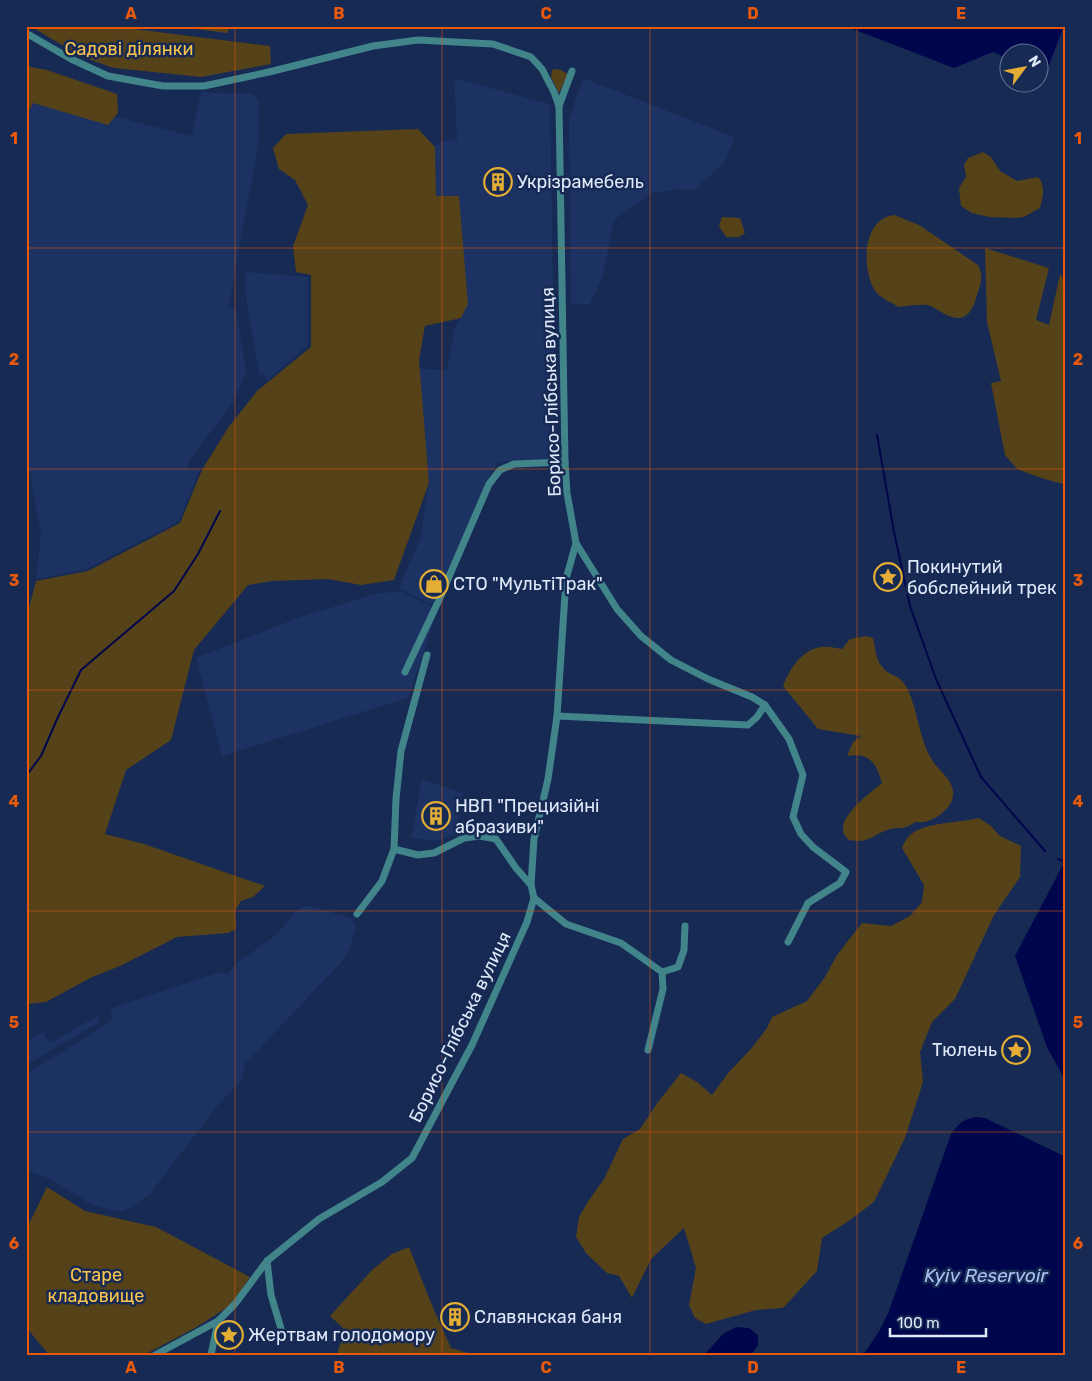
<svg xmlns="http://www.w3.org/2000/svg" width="1092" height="1381" font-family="Rubik,sans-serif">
<rect width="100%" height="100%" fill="#162a54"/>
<g fill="#1b3262">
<path d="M454,78L550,104L556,457L550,460L509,461L497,464L486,481L449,570L432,605L399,588L420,539L429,483L419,369L447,370L455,328L461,318L459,196H436L435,147L442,141L457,140Z"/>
<path d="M583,78L734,137L725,162L694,190L677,189L651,193L614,220L603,276L590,304L571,305L569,119Z"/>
<path d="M201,92L253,94L259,103V140L229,306L236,308L246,372L234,401L188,462V470L200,469L179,521L87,569L36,579L41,534L29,469L26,434V94L192,136Z"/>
<path d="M245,272L308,277V345L268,380H265V374L259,373L246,298Z"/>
<path d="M401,591L438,610L408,698L222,756L196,658L295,619L374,594Z"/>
<path d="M422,779L463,793L455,835L436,841L411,838Z"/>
<path d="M306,905L351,918L357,927L348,952L344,959L244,1065L243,1078L218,1105L149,1195L132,1207L119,1212L90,1204L51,1179L26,1171V1074L107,1024L113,1017L110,1009L221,972L228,975L235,964L272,938L297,911Z"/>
<path d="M97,1016L100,1022L26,1065V1042L43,1032L50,1043Z"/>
</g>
<g fill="#564219">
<path d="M30,26H110L270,46L271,64L201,77L114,68L82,57Z"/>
<path d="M170,26H229L228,33Z"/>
<path d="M26,66L47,70L117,94L118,113L108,125L33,103L29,110L26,109Z"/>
<path d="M555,69L561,70L568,74L559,93L551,77L552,70Z"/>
<path d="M418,129L435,147L436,196H459L468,304L461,318L425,326L419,360L429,483L394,580L361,585L328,579L272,581L248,585L194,650L171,740L126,770L105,834L144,844L265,886L253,897L241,901L235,911L236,929L228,933L177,937L120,966L92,977L46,1002L26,1004V619L36,581L88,571L180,523L202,470L228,428L257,391L311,347V275L296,272L293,246L308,205L295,180L279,169L273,148L286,134Z"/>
<path d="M983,152L991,157L1000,171L1017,181L1038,177C1046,187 1043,196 1040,208L1024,217L1015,218L989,217L972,213L961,206L959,188L966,177L964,165L968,158Z"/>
<path d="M894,215L919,225L978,265C984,277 981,283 977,295C974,307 968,322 952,317C943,315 936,307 927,305C918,304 908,306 899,307C891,302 879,298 874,289C862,268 862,219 894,215Z"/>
<path d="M722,217L740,218L745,233L739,237H726L719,226Z"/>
<path d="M985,248L1049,268L1036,320L1049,325L1060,274L1063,278L1066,270V485L1038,477L1017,469L1005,455L991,383L1001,381L987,322Z"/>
<path d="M866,636L873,638C876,649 875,660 884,669C892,677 900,674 907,688C918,710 919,739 932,760C938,770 952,779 953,791C955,807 937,819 924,822C923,822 918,822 916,822C913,823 910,826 906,827C901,829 896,827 891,829C871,834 872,844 849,840C846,837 843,834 843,830C841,814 871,792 882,783C876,762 869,752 847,756L853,742L861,736L818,729L783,686C790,669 801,650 821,647C828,646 835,648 842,649L850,639Z"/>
<path d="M979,818L991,826L1000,836L1021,846L1020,877L994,915L955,999L932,1022L920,1052L923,1082L905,1138L874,1202L850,1220L822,1238L817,1271L783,1308L756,1310L706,1324L695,1318L689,1305L696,1268L684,1228L651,1259L632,1298L619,1276L607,1273L586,1253L576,1237L579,1217L589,1200L604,1179L623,1139L640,1129L658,1102L681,1073L697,1082L712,1095L729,1072L751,1049L767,1028L772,1017L807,1001L825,977L837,955L862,923L891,926L910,916L922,902L924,885L902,848C904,844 906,838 910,835C925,822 959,823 979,818Z"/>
<path d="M47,1187L85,1211L156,1227L250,1277L231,1305L195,1328L144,1355H49L26,1327V1230Z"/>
<path d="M409,1247L431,1303L451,1348L476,1355H338C337,1347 344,1341 344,1329L330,1316L373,1269L392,1254Z"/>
</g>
<g fill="#00064b">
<path d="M845,26H1064L1046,73L1043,72L1041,75H1040V52H1010L1009,59L993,52L954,68Z"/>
<path d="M1066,859V1082L1047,1047L1015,956Z"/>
<path d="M976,1117L985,1118L1066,1157V1355H863L880,1330L889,1311L951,1134C958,1124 964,1119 976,1117Z"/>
<path d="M736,1327L749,1328L758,1335V1345L751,1355H704L723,1334Z"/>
</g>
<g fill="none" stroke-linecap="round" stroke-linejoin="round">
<g stroke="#00064b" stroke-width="2">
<path d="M877,435L894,532L910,606L936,679L981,777L1045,851"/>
<path d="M26,776L41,756L58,717L81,670L174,591L198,554L220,511"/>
<path d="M1058,859L1066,862"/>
</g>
<g stroke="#41858b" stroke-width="7">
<path d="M26,33L71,59L108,76L163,86H204L269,72L373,46L418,40L493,44L531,57L542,69L554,92L559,106L565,462L567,493L576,543L566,579L557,716L548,779L534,839L531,885L534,898L527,922L472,1045L412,1158L382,1182L319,1219L267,1261L235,1304L218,1321L155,1355"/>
<path d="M559,106L572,71"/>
<path d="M576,543L617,609L641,636L671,660L708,679L752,697L765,705L789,739L803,775L793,817L801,834L813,847L846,872L840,883L808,903L788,942"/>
<path d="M427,655L401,751L396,799L394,849L418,855L434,853L464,838L480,836L496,839L516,868L531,885"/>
<path d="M405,672L439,600L489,484L500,470L514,464L565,462"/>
<path d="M557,716L748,725L757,717L765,705"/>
<path d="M534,898L566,924L621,943L662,972L663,989L648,1050"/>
<path d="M357,914L382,881L394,849"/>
<path d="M662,972L678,967L684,950L685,926"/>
<path d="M267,1261L271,1295L282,1332"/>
<path d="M211,1355L218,1321"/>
</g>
</g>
<path fill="none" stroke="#e8590c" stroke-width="1" stroke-opacity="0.55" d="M235,26V1355M442,26V1355M650,26V1355M857,26V1355M26,248H1066M26,469H1066M26,690H1066M26,911H1066M26,1132H1066"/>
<defs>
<symbol id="building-ring" viewBox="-11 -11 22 22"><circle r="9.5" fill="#162a54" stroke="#e4ae35" stroke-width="1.5"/><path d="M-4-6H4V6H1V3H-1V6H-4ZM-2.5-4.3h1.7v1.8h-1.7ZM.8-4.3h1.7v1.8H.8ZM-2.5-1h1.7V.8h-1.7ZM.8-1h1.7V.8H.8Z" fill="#e4ae35"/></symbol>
<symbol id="sight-ring" viewBox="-11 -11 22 22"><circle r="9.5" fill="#162a54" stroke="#e4ae35" stroke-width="1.5"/><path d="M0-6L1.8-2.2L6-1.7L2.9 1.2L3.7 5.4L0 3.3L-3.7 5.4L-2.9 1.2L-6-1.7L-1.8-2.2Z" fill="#e4ae35"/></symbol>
<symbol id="shop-ring" viewBox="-11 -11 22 22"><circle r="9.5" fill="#162a54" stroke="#e4ae35" stroke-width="1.5"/><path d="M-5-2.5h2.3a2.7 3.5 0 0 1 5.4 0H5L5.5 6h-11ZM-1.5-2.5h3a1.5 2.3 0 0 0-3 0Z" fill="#e4ae35"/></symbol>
</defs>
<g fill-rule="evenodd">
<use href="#building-ring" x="482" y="166" width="32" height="32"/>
<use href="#sight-ring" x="872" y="561" width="32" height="32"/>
<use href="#shop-ring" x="418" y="568" width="32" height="32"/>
<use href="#building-ring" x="420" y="800" width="32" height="32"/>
<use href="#sight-ring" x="1000" y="1034" width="32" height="32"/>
<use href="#building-ring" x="439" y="1301" width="32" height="32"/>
<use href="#sight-ring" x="213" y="1319" width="32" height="32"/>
</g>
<g text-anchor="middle" stroke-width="5" stroke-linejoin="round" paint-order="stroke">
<g font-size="18" fill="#fcc54d" stroke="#162a54">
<text x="129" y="55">Садові ділянки</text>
<text x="96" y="1281">Старе<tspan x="96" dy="21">кладовище</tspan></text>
</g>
<g font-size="18" fill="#e0e9fa" stroke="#162a54" text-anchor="start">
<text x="517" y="188">Укрізрамебель</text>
<text x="907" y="573">Покинутий<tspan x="907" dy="21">бобслейний трек</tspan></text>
<text x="453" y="590">СТО "МультіТрак"</text>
<text x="455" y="812">НВП "Прецизійні<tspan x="455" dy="21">абразиви"</tspan></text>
<text x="997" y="1056" text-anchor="end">Тюлень</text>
<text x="474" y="1323">Славянская баня</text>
<text x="248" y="1341">Жертвам голодомору</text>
</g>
<g font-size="18" fill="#e0e9fa" stroke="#162a54">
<text transform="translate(551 392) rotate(-92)" y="6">Борисо-Глібська вулиця</text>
<text transform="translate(460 1027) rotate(-64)" y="6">Борисо-Глібська вулиця</text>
</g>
<g font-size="19" font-style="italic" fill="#a8c1f1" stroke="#162a54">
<text x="986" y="1282">Kyiv Reservoir</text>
</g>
</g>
<rect width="1092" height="1381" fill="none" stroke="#162a54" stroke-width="55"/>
<g transform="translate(1024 68) rotate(58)"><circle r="24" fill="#162a54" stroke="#677696"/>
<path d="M0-4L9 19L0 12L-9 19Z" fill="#e4ae35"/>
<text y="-8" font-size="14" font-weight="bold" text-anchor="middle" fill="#e0e9fa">N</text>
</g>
<path d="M890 1328v8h96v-8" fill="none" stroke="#e0e9fa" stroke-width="2.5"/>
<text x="897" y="1328" font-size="15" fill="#e0e9fa" stroke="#162a54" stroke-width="4" paint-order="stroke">100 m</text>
<rect x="28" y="28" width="1036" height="1326" fill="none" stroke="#e8590c" stroke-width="2"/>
<g font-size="16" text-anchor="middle" font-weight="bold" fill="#e8590c">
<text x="131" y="19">A</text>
<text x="339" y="19">B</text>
<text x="546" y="19">C</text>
<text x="753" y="19">D</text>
<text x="961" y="19">E</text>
<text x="14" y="144">1</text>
<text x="1078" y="144">1</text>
<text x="14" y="365">2</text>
<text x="1078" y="365">2</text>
<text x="14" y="586">3</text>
<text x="1078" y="586">3</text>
<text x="14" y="807">4</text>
<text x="1078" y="807">4</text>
<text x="14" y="1028">5</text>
<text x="1078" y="1028">5</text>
<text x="14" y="1249">6</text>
<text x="1078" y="1249">6</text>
<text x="131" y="1373">A</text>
<text x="339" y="1373">B</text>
<text x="546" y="1373">C</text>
<text x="753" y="1373">D</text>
<text x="961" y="1373">E</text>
</g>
</svg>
